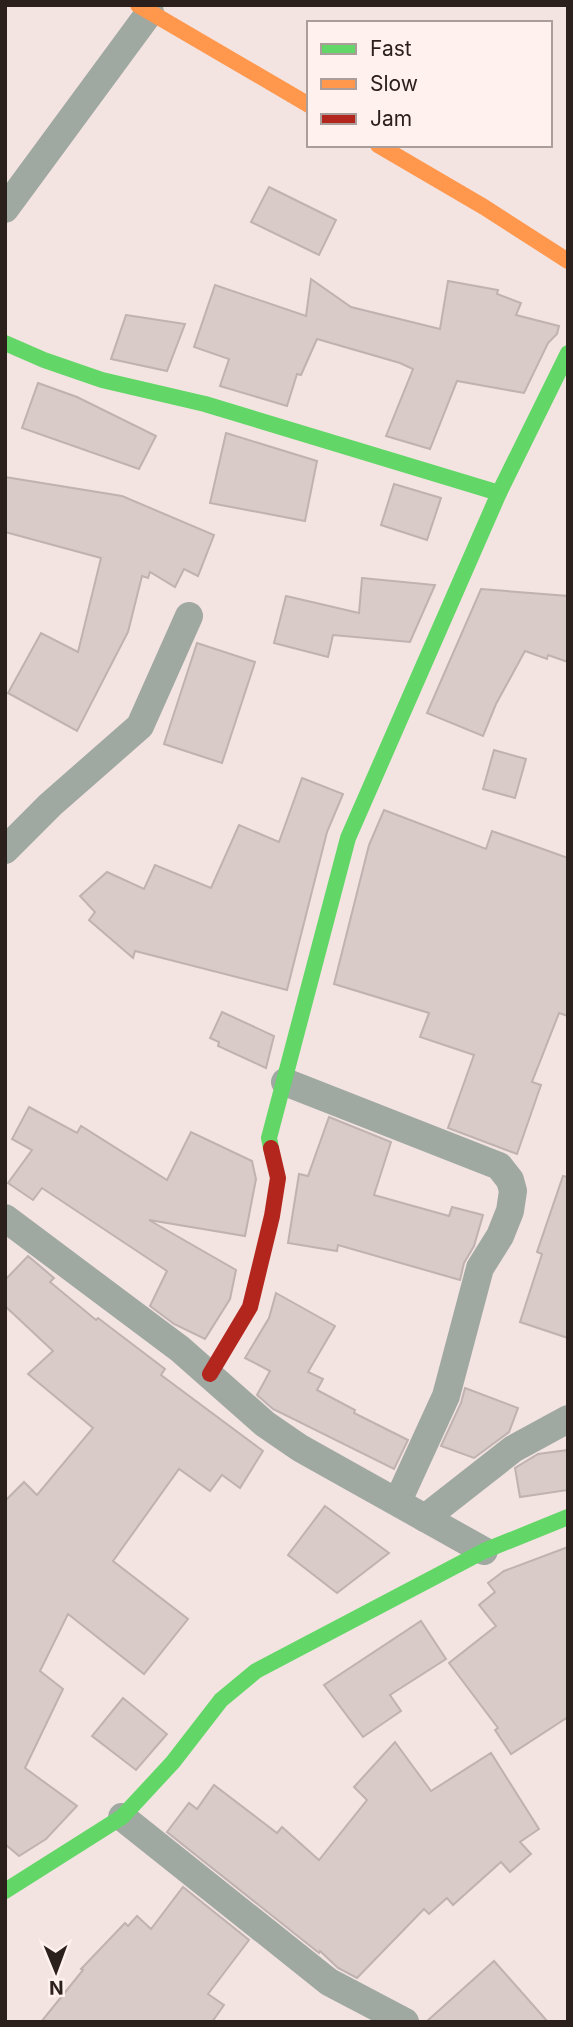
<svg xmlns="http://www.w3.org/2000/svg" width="573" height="2027" font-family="Inter,sans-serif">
<rect width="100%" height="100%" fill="#f3e4e1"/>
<g fill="#d8cbc8" stroke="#bfb2b0" stroke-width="2">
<path d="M269,187L336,220L319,255L251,222Z"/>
<path d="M311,279L351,307L440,329L448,281L498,290L497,294L521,303L516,315L559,326L557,334L548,343L524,393L457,381L430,449L386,436L413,369L400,363L317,339L301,375L297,374L287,406L220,386L229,359L194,347L215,285L306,316Z"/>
<path d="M126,315L185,324L167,371L111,359Z"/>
<path d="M38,383L77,397L156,436L139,469L22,428Z"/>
<path d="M226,433L317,461L305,521L210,503Z"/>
<path d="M5,477L122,496L214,535L198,576L184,569L175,587L150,572L148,578L142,576L128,632L77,731L8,693L41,633L78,652L101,558L5,532Z"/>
<path d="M394,484L441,498L427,540L381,525Z"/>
<path d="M362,578L435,585L410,642L333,635L328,657L274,643L286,596L359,613Z"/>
<path d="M481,589L568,596V662L548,655L547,659L525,651L496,704L483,736L427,713Z"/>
<path d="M197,643L255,662L222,763L164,744Z"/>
<path d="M494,750L526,759L515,798L483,789Z"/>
<path d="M302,778L343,794L327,832L287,990L135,951L133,958L89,920L95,912L80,896L107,872L144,889L155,865L211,888L239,825L279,842Z"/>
<path d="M384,810L486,849L492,831L568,858V1016L559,1013L532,1082L541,1085L517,1154L448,1128L474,1055L420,1037L429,1013L334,984L369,845Z"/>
<path d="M222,1012L274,1036L266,1068L218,1046L219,1042L210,1038Z"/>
<path d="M29,1107L77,1133L81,1126L167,1180L191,1132L252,1161L256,1179L245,1236L149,1220L236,1270L230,1299L205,1339L174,1324L150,1306L167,1271L42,1188L33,1200L8,1183L32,1150L12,1139Z"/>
<path d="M329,1117L391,1142L374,1195L449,1216L452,1207L483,1215L474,1246L464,1263L460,1280L338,1245L337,1251L288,1243L299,1174L308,1176Z"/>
<path d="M563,1176L568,1177V1338L520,1322L542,1254L537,1252Z"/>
<path d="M28,1256L54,1278L50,1282L96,1320L98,1318L165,1369L161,1375L263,1451L240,1488L222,1475L210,1491L179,1469L113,1561L188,1619L144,1674L68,1614L40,1671L63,1689L25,1768L77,1806L46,1839L19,1856L5,1844V1501L24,1482L37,1495L93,1428L28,1374L53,1351L5,1306V1280Z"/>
<path d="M276,1293L335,1326L308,1372L323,1379L317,1390L355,1410L354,1413L408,1440L394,1469L273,1409L257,1395L270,1371L245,1358L269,1318Z"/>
<path d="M465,1388L518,1408L509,1432L474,1458L441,1446L461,1403Z"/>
<path d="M568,1450V1490L520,1497L515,1468L538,1454Z"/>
<path d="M325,1506L389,1553L337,1593L288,1555Z"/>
<path d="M568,1547V1717L511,1754L495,1730L498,1728L449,1663L496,1626L479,1605L495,1592L488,1583L504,1571Z"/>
<path d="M421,1621L446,1659L390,1695L401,1711L363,1737L324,1685Z"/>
<path d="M123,1698L167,1734L136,1770L92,1736Z"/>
<path d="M395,1742L431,1791L491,1753L539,1829L520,1842L531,1854L510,1872L501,1862L453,1905L447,1898L429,1914L424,1909L357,1978L338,1968L320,1951L319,1953L167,1832L189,1803L197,1809L214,1785L277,1833L282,1827L319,1860L367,1800L354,1787Z"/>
<path d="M183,1887L249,1940L208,1994L224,2005L212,2022H41L83,1970L81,1969L125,1923L128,1926L137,1916L151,1929Z"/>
<path d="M494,1961L548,2022H426Z"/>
</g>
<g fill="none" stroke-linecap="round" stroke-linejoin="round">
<g stroke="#a0a8a2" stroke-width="28">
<path d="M5,209L150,12"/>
<path d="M5,850L50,805L140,726L189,616"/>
<path d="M285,1082L499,1166L510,1180L513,1191L510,1211L500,1236L480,1268L446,1396L398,1501"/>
<path d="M5,1218L180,1349L265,1424L300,1448L484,1551"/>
<path d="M425,1518L513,1449L568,1419"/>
<path d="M122,1817L329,1982L405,2022"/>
</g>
<g stroke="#63d668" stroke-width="16">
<path d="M5,343L44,360L102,380L205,404L499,493L568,353"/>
<path d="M271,1148L269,1138L348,838L499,493"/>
<path d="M5,1891L122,1817L173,1762L221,1700L256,1671L484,1551L568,1517"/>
</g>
<g stroke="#ff974d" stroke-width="16">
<path d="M138,5L309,105"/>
<path d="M378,145L484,207L568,261"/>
</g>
<path stroke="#b3261e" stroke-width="16" d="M210,1374L250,1307L272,1216L278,1178L271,1148"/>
</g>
<rect width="573" height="2027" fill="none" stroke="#2c201d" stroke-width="14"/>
<rect x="307" y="21" width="245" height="126" fill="#fff1ed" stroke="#ab9d9a" stroke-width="2"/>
<rect x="321" y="44" width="35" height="10" fill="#63d668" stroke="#ab9d9a" stroke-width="2"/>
<text x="370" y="56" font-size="21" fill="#2c201d">Fast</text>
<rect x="321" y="79" width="35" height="10" fill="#ff974d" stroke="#ab9d9a" stroke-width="2"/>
<text x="370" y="91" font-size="21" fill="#2c201d">Slow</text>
<rect x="321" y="114" width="35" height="10" fill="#b3261e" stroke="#ab9d9a" stroke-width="2"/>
<text x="370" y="126" font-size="21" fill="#2c201d">Jam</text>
<g transform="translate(56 1971) rotate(179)" stroke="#fff1ed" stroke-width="5" paint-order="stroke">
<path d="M0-5L12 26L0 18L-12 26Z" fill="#2c201d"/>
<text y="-10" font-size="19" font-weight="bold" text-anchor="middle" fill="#2c201d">N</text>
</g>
</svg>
